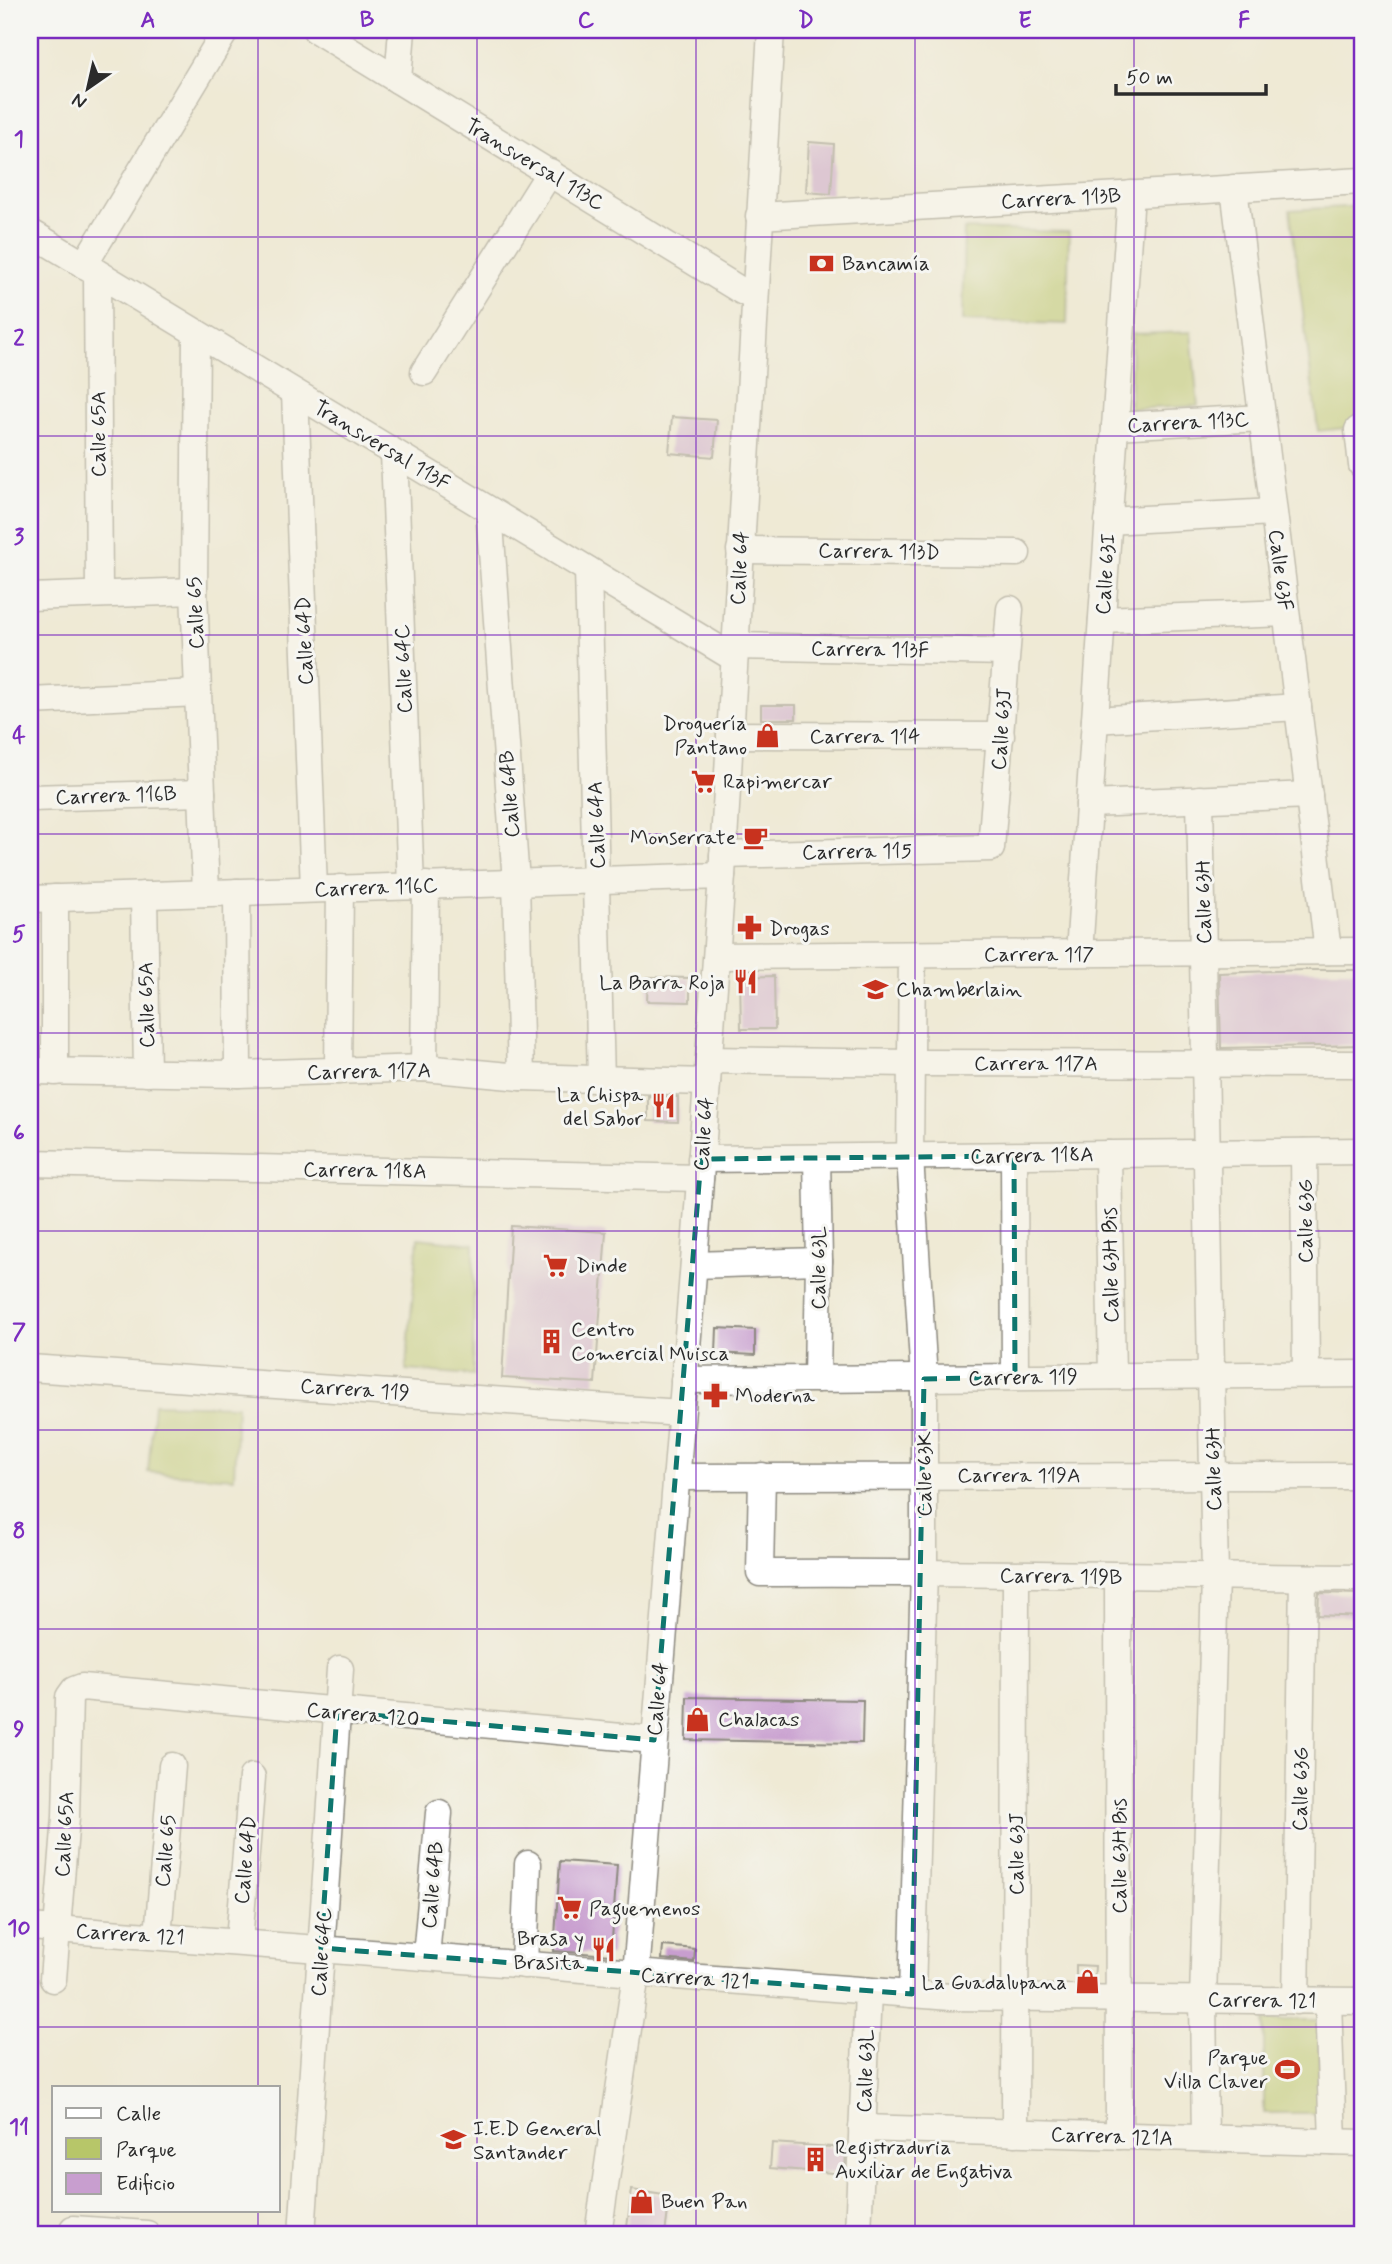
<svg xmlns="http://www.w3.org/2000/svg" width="1392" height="2264" font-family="Mynerve,sans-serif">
<rect width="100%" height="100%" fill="#f6f6f2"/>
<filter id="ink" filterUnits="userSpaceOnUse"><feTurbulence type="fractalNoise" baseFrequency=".0143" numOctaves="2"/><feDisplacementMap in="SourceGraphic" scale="14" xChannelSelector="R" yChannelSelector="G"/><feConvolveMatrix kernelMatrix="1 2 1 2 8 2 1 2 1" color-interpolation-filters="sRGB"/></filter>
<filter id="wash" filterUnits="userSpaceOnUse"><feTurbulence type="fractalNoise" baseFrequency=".00686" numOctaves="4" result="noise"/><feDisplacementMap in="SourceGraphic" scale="28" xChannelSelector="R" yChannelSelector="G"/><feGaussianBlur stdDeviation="1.57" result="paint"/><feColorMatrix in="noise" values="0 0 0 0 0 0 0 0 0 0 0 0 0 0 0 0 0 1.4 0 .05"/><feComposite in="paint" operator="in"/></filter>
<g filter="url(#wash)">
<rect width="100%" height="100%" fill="#efead5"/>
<g fill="#b7c669" stroke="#71784a" stroke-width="2">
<path d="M1362,206V426L1318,431L1290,210Z"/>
<path d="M964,229L1069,232L1067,324L962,321Z"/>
<path d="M1191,332L1198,406L1130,409L1132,334Z"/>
<path d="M418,1238L474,1244L473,1375L406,1370Z"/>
<path d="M154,1404L237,1406L234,1478L148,1472Z"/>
<rect x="1264" y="2020" width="55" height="93"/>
</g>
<g id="blocks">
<g fill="#c89ecf">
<path d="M809,142L834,144L831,194L806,192Z"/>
<path d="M672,417L717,420L714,457L669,453Z"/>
<rect x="761" y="705" width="35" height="14"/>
<path d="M1304,970H1362V1045L1221,1048L1219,973Z"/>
<path d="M774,976L775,1029H741L740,977Z"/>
<path d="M648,977L690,978V1002L647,1001Z"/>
<path d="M648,1096L678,1097V1122L648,1121Z"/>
<path d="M511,1226L606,1232L595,1383L502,1378Z"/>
<path d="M717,1328L755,1330V1355L716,1353Z"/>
<path d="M1319,1593L1362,1594V1617L1318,1615Z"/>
<path d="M687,1697L863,1700L862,1743L686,1740Z"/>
<path d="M560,1861L617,1865L611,1955L554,1951Z"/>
<path d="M663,1946L695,1949L694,1962L662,1959Z"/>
<path d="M1076,1965L1095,1966L1094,1983L1076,1982Z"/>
<path d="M772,2143L846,2148L845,2174L770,2168Z"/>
<path d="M632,2190L670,2196L665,2234H626Z"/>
</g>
</g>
</g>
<g filter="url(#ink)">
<use href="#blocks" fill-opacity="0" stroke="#8d8a80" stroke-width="2"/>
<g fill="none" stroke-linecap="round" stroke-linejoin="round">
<defs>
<g id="minor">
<path d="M316,30L740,290L754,297"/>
<path d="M398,80L402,30"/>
<path d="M1234,188L1328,951"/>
<path d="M759,216L1362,181"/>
<path d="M30,232L734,658"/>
<path d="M84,265L226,30"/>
<path d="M97,273L99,594"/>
<path d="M196,333L194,591L206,893"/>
<path d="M424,372L550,172"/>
<path d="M295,393L314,889"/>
<path d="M1115,426L1262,418"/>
<path d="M1358,430L1362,465"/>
<path d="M394,453L411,886"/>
<path d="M491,511L490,524L516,882L521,1077"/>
<path d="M1108,521L1273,512"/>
<path d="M740,550L1017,553"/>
<path d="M588,570L601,1080"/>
<path d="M30,597L194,591"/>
<path d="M1102,620L1286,613"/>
<path d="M734,646L1006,652"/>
<path d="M30,701L198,693"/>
<path d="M1095,720L1298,707"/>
<path d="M730,735L1001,736"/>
<path d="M30,798L202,793"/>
<path d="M1200,799L1215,1577L1203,2000L1205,2138"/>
<path d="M1089,804L1309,795"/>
<path d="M723,855L991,848L1010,609"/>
<path d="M237,892L238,1074"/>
<path d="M144,895L147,1073"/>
<path d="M55,898V1072"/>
<path d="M30,899L722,876"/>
<path d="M1079,953L1131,194"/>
<path d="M912,955L910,1157L924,1379V1571L912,1994"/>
<path d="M717,956L1362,951"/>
<path d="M709,1060L911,1063L1362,1064"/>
<path d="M424,1068L426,885"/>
<path d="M30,1071L238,1074L424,1068L521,1077L707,1082"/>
<path d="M338,1071L340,888"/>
<path d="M1304,1152L1306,1374"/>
<path d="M1108,1154L1112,1376"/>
<path d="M1014,1156L1015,1377"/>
<path d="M817,1158L819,1261L817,1379"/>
<path d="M701,1159L1362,1151"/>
<path d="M30,1163L700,1178"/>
<path d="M694,1265L819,1261"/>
<path d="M30,1368L681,1413"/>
<path d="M684,1380L1362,1374"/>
<path d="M762,1476L760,1573C961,1571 1162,1577 1362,1578"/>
<path d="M676,1477L1362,1476"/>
<path d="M1118,1577L1119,2136"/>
<path d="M30,1927L951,1997L1362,2001"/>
<path d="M158,1936L172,1766"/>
<path d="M239,1942L252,1777"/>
<path d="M426,1957L439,1813"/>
<path d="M524,1965L528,1864"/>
<path d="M53,1979L66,1817L69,1697L74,1690L82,1687L654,1740"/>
<path d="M1296,2001L1303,1578"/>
<path d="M1328,2001L1333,2142"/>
<path d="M862,2128L1362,2143"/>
<path d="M1015,2133L1016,1576"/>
<path d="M73,2229L147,2234"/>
<path d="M302,2234L340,1669"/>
<path d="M598,2234L636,1974L695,1249L722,876L771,30"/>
<path d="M858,2234L868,1991"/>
</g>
</defs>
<use href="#minor" stroke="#8d8a80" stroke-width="29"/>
<use href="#minor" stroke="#fff" stroke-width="26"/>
</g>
</g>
<path d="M0 0H1392V2264H0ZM1014,1156L1015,1377L924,1379L912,1994L321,1948L337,1712L654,1740L701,1159Z" fill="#efead5" fill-opacity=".55" fill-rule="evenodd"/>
<path fill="none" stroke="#0f766e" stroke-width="5" stroke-dasharray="14 9" stroke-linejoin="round" d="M1014,1156L1015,1377L924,1379L912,1994L321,1948L337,1712L654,1740L701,1159Z"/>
<path fill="none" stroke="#7b2cbf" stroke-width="2" stroke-opacity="0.55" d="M258,30V2087M477,30V2234M696,30V2234M915,30V2234M1134,30V2234M30,237H1362M30,436H1362M30,635H1362M30,834H1362M30,1033H1362M30,1231H1362M30,1430H1362M30,1629H1362M30,1828H1362M30,2027H1362M258,2210V2234"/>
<defs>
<symbol id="bank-bare" viewBox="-9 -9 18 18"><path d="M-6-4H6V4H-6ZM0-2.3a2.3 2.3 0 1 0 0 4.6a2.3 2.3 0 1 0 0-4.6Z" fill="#c8321e" stroke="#f6f6f2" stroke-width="2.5" paint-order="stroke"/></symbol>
<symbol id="shop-bare" viewBox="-9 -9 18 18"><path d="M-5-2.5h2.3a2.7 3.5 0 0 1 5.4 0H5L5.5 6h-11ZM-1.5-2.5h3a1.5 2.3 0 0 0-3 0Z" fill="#c8321e" stroke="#f6f6f2" stroke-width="2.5" paint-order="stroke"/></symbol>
<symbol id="supermarket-bare" viewBox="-9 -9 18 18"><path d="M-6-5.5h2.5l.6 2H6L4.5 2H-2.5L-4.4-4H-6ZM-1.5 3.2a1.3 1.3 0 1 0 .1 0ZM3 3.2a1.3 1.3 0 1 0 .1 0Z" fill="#c8321e" stroke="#f6f6f2" stroke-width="2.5" paint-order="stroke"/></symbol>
<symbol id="cafe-bare" viewBox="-9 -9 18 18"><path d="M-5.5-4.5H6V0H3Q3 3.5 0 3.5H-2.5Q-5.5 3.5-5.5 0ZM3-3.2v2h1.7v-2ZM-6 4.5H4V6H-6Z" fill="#c8321e" stroke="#f6f6f2" stroke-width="2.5" paint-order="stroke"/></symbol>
<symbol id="pharmacy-bare" viewBox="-9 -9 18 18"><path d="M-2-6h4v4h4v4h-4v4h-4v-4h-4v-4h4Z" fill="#c8321e" stroke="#f6f6f2" stroke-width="2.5" paint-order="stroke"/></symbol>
<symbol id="restaurant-bare" viewBox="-9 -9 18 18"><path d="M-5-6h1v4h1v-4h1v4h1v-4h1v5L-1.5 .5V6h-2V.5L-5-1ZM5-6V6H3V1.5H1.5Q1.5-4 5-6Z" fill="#c8321e" stroke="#f6f6f2" stroke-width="2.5" paint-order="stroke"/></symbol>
<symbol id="school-bare" viewBox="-9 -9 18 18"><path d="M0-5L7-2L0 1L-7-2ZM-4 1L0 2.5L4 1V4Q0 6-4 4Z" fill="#c8321e" stroke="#f6f6f2" stroke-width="2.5" paint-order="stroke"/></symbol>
<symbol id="building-bare" viewBox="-9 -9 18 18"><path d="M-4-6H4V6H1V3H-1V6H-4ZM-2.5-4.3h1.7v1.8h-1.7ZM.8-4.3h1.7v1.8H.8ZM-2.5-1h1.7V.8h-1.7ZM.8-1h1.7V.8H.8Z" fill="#c8321e" stroke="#f6f6f2" stroke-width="2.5" paint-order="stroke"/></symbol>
<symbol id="stadium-bare" viewBox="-9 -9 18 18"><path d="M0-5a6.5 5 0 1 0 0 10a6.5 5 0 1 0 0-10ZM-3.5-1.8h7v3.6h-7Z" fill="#c8321e" stroke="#f6f6f2" stroke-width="2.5" paint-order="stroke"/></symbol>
</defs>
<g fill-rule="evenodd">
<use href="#bank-bare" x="804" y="246" width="35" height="35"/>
<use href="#shop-bare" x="750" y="718" width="35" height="35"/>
<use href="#supermarket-bare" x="686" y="764" width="35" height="35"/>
<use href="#cafe-bare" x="738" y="820" width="35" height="35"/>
<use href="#pharmacy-bare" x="732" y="910" width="35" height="35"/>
<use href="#restaurant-bare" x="728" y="964" width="35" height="35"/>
<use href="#school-bare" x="858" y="972" width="35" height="35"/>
<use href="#restaurant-bare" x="646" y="1088" width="35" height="35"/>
<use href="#supermarket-bare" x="538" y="1248" width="35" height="35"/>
<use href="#building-bare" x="534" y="1324" width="35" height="35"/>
<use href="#pharmacy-bare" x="698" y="1378" width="35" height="35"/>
<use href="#shop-bare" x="680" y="1702" width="35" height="35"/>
<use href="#supermarket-bare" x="552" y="1890" width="35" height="35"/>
<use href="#restaurant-bare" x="586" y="1932" width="35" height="35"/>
<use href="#shop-bare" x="1070" y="1964" width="35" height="35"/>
<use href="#stadium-bare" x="1270" y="2052" width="35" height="35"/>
<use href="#school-bare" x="436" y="2122" width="35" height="35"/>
<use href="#building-bare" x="798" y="2142" width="35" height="35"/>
<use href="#shop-bare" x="624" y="2184" width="35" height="35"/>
</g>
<g text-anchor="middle" stroke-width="6" stroke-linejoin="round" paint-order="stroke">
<g font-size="21" fill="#2b2b2b" stroke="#f6f6f2">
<text transform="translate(535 164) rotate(31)" y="7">Transversal 113C</text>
<text transform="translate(1061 198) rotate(-3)" y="7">Carrera 113B</text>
<text transform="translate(1188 422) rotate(-3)" y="7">Carrera 113C</text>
<text transform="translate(98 434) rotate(-90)" y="7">Calle 65A</text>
<text transform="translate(382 445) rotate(31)" y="7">Transversal 113F</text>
<text transform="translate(879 551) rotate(1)" y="7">Carrera 113D</text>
<text transform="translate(739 568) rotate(-87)" y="7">Calle 64</text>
<text transform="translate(1281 570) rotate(83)" y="7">Calle 63F</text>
<text transform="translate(1105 574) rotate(-86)" y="7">Calle 63I</text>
<text transform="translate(195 613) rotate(-92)" y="7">Calle 65</text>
<text transform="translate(304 641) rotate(-92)" y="7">Calle 64D</text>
<text transform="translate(870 649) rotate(1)" y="7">Carrera 113F</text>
<text transform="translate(403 669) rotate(-92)" y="7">Calle 64C</text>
<text transform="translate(1001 729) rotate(-86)" y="7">Calle 63J</text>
<text x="865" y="743">Carrera 114</text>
<text transform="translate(509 794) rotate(-94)" y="7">Calle 64B</text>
<text transform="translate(116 795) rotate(-2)" y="7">Carrera 116B</text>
<text transform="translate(596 825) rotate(-92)" y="7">Calle 64A</text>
<text transform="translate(857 851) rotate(-1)" y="7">Carrera 115</text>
<text transform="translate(376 887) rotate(-2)" y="7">Carrera 116C</text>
<text transform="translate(1203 902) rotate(-91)" y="7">Calle 63H</text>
<text x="1039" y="961">Carrera 117</text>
<text transform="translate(146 1005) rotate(-91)" y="7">Calle 65A</text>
<text x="1036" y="1070">Carrera 117A</text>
<text transform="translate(369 1071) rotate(-1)" y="7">Carrera 117A</text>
<text transform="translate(703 1134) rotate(-86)" y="7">Calle 64</text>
<text transform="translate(1032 1155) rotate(-1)" y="7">Carrera 118A</text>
<text transform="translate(365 1170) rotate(1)" y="7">Carrera 118A</text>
<text transform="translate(1305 1221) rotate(-90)" y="7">Calle 63G</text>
<text transform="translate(1110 1265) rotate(-91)" y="7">Calle 63H Bis</text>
<text transform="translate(818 1268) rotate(-90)" y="7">Calle 63L</text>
<text transform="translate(1023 1377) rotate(-1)" y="7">Carrera 119</text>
<text transform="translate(355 1389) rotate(4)" y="7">Carrera 119</text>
<text transform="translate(1213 1469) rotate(-91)" y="7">Calle 63H</text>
<text transform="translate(924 1474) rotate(-90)" y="7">Calle 63K</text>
<text x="1019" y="1482">Carrera 119A</text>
<text transform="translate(1061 1576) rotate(1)" y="7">Carrera 119B</text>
<text transform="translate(657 1699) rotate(-85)" y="7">Calle 64</text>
<text transform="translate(363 1714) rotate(5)" y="7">Carrera 120</text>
<text transform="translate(1300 1789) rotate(-89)" y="7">Calle 63G</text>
<text transform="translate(64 1834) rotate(-87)" y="7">Calle 65A</text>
<text transform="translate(165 1851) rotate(-85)" y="7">Calle 65</text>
<text transform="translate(1016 1854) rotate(-90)" y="7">Calle 63J</text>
<text transform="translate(1119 1856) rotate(-90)" y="7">Calle 63H Bis</text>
<text transform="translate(245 1860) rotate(-85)" y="7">Calle 64D</text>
<text transform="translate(432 1885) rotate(-85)" y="7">Calle 64B</text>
<text transform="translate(130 1934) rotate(4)" y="7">Carrera 121</text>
<text transform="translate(321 1952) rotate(-86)" y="7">Calle 64C</text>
<text transform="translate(695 1978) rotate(4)" y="7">Carrera 121</text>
<text transform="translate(1262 2000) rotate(1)" y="7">Carrera 121</text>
<text transform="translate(865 2071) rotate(-88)" y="7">Calle 63L</text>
<text transform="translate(1112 2136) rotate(2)" y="7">Carrera 121A</text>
</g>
<g font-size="21" fill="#2b2b2b" stroke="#f6f6f2" text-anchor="start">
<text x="842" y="270">Bancamía</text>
<text x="747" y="730" text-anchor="end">Droguería<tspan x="747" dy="24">Pantano</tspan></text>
<text x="723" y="788">Rapimercar</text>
<text x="736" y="844" text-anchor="end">Monserrate</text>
<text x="769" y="935">Drogas</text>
<text x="725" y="989" text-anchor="end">La Barra Roja</text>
<text x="896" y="996">Chamberlain</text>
<text x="643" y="1101" text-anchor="end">La Chispa<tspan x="643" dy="24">del Sabor</tspan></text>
<text x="576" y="1272">Dinde</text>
<text x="571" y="1336">Centro<tspan x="571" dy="24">Comercial Muisca</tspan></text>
<text x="735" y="1402">Moderna</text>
<text x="718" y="1726">Chalacas</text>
<text x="589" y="1915">Paguemenos</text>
<text x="584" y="1945" text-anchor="end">Brasa y<tspan x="584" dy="24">Brasita</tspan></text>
<text x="1067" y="1989" text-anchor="end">La Guadalupana</text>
<text x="1268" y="2064" text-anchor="end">Parque<tspan x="1268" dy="24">Villa Claver</tspan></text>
<text x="473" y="2135">I.E.D General<tspan x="473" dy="24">Santander</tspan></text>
<text x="835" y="2154">Registraduria<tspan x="835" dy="24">Auxiliar de Engativa</tspan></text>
<text x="661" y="2208">Buen Pan</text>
</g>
</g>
<rect width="1392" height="2264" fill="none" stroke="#f6f6f2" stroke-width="77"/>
<rect x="52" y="2086" width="228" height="126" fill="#f6f6f2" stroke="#a5a5a2" stroke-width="2"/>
<rect x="66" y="2108" width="35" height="10" fill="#ffffff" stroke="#a5a5a2" stroke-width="2"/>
<text x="116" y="2120" font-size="21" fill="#2b2b2b">Calle</text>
<rect x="66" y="2138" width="35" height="21" fill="#b7c669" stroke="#a5a5a2" stroke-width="2"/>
<text x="116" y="2156" font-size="21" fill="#2b2b2b">Parque</text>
<rect x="66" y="2173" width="35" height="21" fill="#c89ecf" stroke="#a5a5a2" stroke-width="2"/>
<text x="116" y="2190" font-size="21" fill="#2b2b2b">Edificio</text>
<g transform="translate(88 88) rotate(214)" stroke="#f6f6f2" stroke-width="5" paint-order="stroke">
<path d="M0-5L12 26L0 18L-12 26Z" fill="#2b2b2b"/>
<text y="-10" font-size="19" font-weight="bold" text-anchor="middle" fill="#2b2b2b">N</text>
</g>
<path d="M1116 84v10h150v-10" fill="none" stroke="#2b2b2b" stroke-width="3.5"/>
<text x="1126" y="84" font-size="21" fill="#2b2b2b" stroke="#f6f6f2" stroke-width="5" paint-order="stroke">50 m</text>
<rect x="38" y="38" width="1316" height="2188" fill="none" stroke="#7b2cbf" stroke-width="2.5"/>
<g font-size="23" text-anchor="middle" font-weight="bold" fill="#7b2cbf">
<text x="148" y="27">A</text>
<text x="367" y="27">B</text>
<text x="586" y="27">C</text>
<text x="806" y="27">D</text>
<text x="1025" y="27">E</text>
<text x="1244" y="27">F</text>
<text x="19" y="146">1</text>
<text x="19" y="345">2</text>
<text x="19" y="544">3</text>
<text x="19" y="742">4</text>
<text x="19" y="941">5</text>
<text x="19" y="1140">6</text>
<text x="19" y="1339">7</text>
<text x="19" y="1538">8</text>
<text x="19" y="1736">9</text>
<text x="19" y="1935">10</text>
<text x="19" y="2134">11</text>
</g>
</svg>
